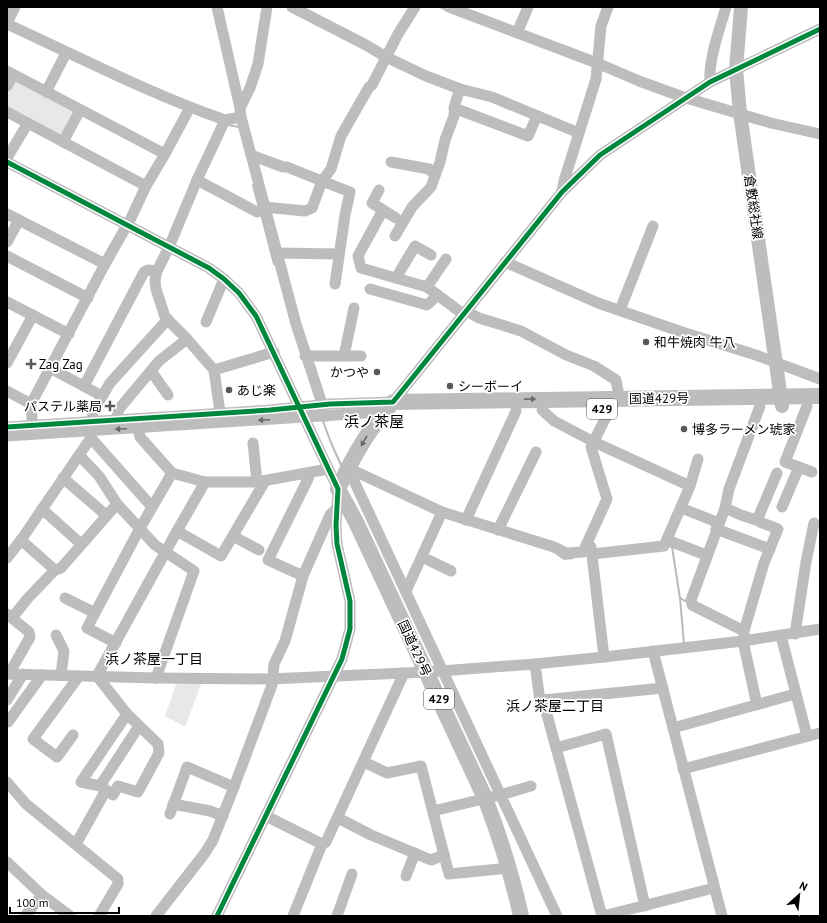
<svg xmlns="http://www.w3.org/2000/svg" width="827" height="923" font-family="'PT Sans','Noto Sans JP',sans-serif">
<rect width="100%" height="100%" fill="#fff"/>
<g fill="#e8e8e8">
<path d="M14,79L73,110L61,136L7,109V91Z"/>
<path d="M177,682H202L185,727L165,716Z"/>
</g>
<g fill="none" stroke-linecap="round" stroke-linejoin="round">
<g stroke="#bababa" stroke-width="2">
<path d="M440,7L446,10"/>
<path d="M228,125L239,127"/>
<path d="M253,185L259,208"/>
<path d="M261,214L274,264"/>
<path d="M322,419L332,445L342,467"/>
<path d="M671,547H672L680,598L687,602"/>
<path d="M557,554L564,559L573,558"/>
<path d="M680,598L684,644"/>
</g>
<g stroke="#bdbdbd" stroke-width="11">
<path d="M217,7L240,108L241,117L296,324L326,416"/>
<path d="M292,7L366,45L386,57L426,76L460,89L492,97L579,133"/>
<path d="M449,7L597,63L639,81L686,98L771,123L820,134"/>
<path d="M7,23L15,7"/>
<path d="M7,24C79,57 150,94 225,120"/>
<path d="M517,33L528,7"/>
<path d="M7,71L165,154"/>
<path d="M710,82C708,61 720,28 726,7"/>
<path d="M7,86L13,75"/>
<path d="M46,92L64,57"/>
<path d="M240,108L250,88L258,64L267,7"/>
<path d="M454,108L528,136L537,116"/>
<path d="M7,112L146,186"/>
<path d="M63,142L80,110"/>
<path d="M251,155L283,167H287L322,181L331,169L341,136L369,87L372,85L398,34L415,7"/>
<path d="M7,158L28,123"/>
<path d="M7,162L209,268L224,279L239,293L256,316L338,489L336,525L337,544L350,601V629L342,659L217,916"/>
<path d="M391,162L429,169L435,175"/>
<path d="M197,180L257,212L265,210"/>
<path d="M379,190L372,203L383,210"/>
<path d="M562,191L564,181L596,79L601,26L608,7"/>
<path d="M264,207L305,211L312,208L322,181L350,192L345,215L335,284"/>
<path d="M7,214L105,264"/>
<path d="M396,218L383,210L358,256L361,268L427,287L463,314"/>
<path d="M395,236L412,207L431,187L440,162L445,140L454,116L455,104L460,89"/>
<path d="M7,242L19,220"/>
<path d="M276,253L339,254"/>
<path d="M7,256L88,298"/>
<path d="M505,262L598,303L682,332L756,355L820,379"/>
<path d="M396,278L415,246L431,255"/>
<path d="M427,287L446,259"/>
<path d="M370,289L427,305L438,295"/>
<path d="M7,302L69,334"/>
<path d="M620,310L653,226"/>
<path d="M206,322L224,279"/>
<path d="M305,356H361"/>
<path d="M344,356L354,308"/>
<path d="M7,363L33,315"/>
<path d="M50,368L102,396"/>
<path d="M214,370L274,352"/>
<path d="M151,371L168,395"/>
<path d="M84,386L144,272L148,270L157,271"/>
<path d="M7,391L31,404"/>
<path d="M807,406L785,462L812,472"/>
<path d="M542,410L554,421L594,442L690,486"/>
<path d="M221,419L214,370L187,339L165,317L156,289L155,280L157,271L169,247L197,180L225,120L241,117"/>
<path d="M116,420L119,409L159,361L187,339"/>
<path d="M7,427L270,410L330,404L393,402L562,192L600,155L710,82L820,29"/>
<path d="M138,428L140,437L172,473L205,482H257L328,469"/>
<path d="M33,432L31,404L105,264L131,218L146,186L165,154L187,113"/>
<path d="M7,436L383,412"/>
<path d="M91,438L152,507"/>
<path d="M253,443L257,482"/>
<path d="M79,455L99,476L117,504L155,545L194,571L156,678"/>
<path d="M348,468L442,512L554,547L566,553L583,552L607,499L591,447L610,409L618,398V391L616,380L594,366L566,355L521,331L479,318L466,311"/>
<path d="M348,468L557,916"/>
<path d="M63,478L106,515"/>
<path d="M782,507L799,467"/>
<path d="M681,508L719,523"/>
<path d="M725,508L741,515L759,521"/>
<path d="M42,509L81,544"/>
<path d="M466,520L516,411"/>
<path d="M716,529L770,549"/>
<path d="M498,530L536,452"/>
<path d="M177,531L221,556L265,481"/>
<path d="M233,536L259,550"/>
<path d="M21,540L55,570L61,568L117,504"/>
<path d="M667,540L706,555"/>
<path d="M591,547L604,657"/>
<path d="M592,554L664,546L690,486L698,459"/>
<path d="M422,557L451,571"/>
<path d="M7,558L21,540L88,442L91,438L93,412L110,383L168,319"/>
<path d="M303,576L268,560L308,479L310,473"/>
<path d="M406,591L442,512"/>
<path d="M65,598L95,613"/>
<path d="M7,614L29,632L30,637L9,674"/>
<path d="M12,618L28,598L55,570"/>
<path d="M744,631L692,605L691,600L725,508L729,489L760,406"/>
<path d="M795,634L806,562L814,523"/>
<path d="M56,635L64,651L61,675"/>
<path d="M781,636L807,736"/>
<path d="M744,638V631L764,563L778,529L760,522L758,518L777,473"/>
<path d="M743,641L757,705"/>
<path d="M116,643L87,628L139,530L172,473"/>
<path d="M653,651L722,916"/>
<path d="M535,664L540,701L543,700L602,916"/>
<path d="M7,674L156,678L269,679L427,672L535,664L604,657L743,641L820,629"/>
<path d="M7,700L23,674"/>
<path d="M543,700L663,688"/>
<path d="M8,722L42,675"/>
<path d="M673,728L795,694"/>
<path d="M73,735L57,757L33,739L79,676"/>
<path d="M556,748L606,734L645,906"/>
<path d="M364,762L387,773L421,766L449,874L509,868"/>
<path d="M683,769L820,733"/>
<path d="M7,782L26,804L118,879V884L99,916"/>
<path d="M100,786L139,726"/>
<path d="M106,790L113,795L118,786L138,792L159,753L158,744L127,714L97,676L177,531L205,482"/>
<path d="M173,804L210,811L223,816"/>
<path d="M433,811L500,795L531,786"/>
<path d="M170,814L187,767L234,787"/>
<path d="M266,816L322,844"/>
<path d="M338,818L371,835L431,860L444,855"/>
<path d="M76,844L106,790L100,786L81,782L127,714"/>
<path d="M7,862L42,895L70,916"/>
<path d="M406,876L415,853"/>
<path d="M25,916L42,895"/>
<path d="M156,916L205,853L213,840L234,787L272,685L274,664L285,641L303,576L330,515L338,507"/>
<path d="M293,916L322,844L326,842L404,673"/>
<path d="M337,916L352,874"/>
<path d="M603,916L714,888"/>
</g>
<path stroke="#bdbdbd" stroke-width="14" d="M741,7L736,69L740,113L782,406"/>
<path stroke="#bdbdbd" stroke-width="16" d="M521,916C512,876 500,837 485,798L356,522L338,489C352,458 370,427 393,402L820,396"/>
<defs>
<g id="cycleway">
<path d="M7,162L209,268L224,279L239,293L256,316L338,489L336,525L337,544L350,601V629L342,659L217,916"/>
<path d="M7,427L270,410L330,404L393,402L562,192L600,155L710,82L820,29"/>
</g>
</defs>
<use href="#cycleway" stroke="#fff" stroke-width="8"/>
<use href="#cycleway" stroke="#00873e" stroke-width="5"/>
</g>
<defs><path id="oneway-solid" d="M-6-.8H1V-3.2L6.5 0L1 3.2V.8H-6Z"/></defs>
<g fill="#686868">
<use href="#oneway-solid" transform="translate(530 399) rotate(-1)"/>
<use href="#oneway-solid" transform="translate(264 420) rotate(177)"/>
<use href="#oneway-solid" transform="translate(121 429) rotate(177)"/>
<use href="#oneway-solid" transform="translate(364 441) rotate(120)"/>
</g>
<g fill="#595959" stroke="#fff" stroke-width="1.5">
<circle cx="646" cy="342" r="4"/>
<path d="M29 358h4v4h4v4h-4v4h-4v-4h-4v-4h4z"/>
<circle cx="377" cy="372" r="4"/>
<circle cx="450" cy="386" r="4"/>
<circle cx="229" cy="390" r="4"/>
<path d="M108 400h4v4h4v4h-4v4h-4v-4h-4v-4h4z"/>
<circle cx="684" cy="429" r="4"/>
</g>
<g text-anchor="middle" stroke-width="3.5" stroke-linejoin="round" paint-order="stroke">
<g fill="#fff" stroke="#4c4c4c" stroke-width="1">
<rect x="587" y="399" width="30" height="20" rx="3"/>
<rect x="424" y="689" width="30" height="20" rx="3"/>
</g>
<g font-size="12" font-weight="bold" fill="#000">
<text x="602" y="413">429</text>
<text x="439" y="703">429</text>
</g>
<g font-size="13" fill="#000" stroke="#fff">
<text transform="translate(754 207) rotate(82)" y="5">倉敷総社線</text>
<text transform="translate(659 398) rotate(-1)" y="5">国道429号</text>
<text transform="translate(415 648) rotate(65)" y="5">国道429号</text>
</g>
<g font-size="13" fill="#000" stroke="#fff" text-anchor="start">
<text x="654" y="347">和牛焼肉 牛八</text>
<text x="39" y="369">Zag Zag</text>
<text x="369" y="377" text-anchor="end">かつや</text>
<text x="458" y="391">シーボーイ</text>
<text x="237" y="395">あじ楽</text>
<text x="102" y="411" text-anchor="end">パステル薬局</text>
<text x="692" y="434">博多ラーメン琥家</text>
</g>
<g font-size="14" fill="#000" stroke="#fff">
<text x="154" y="664">浜ノ茶屋一丁目</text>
<text x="555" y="711">浜ノ茶屋二丁目</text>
</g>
<g font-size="15" fill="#000" stroke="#fff">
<text x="374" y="427">浜ノ茶屋</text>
</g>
</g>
<rect width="827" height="923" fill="none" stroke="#000000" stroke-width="16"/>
<g transform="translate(799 895) rotate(27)" stroke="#ffffff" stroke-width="3" paint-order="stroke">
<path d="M0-3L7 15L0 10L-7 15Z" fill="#000000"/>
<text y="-6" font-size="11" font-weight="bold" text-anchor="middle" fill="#000000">N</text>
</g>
<path d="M10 907v6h109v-6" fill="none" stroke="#000000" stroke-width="2"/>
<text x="16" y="907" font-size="12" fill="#000000" stroke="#ffffff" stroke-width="3" paint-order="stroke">100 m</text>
</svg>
